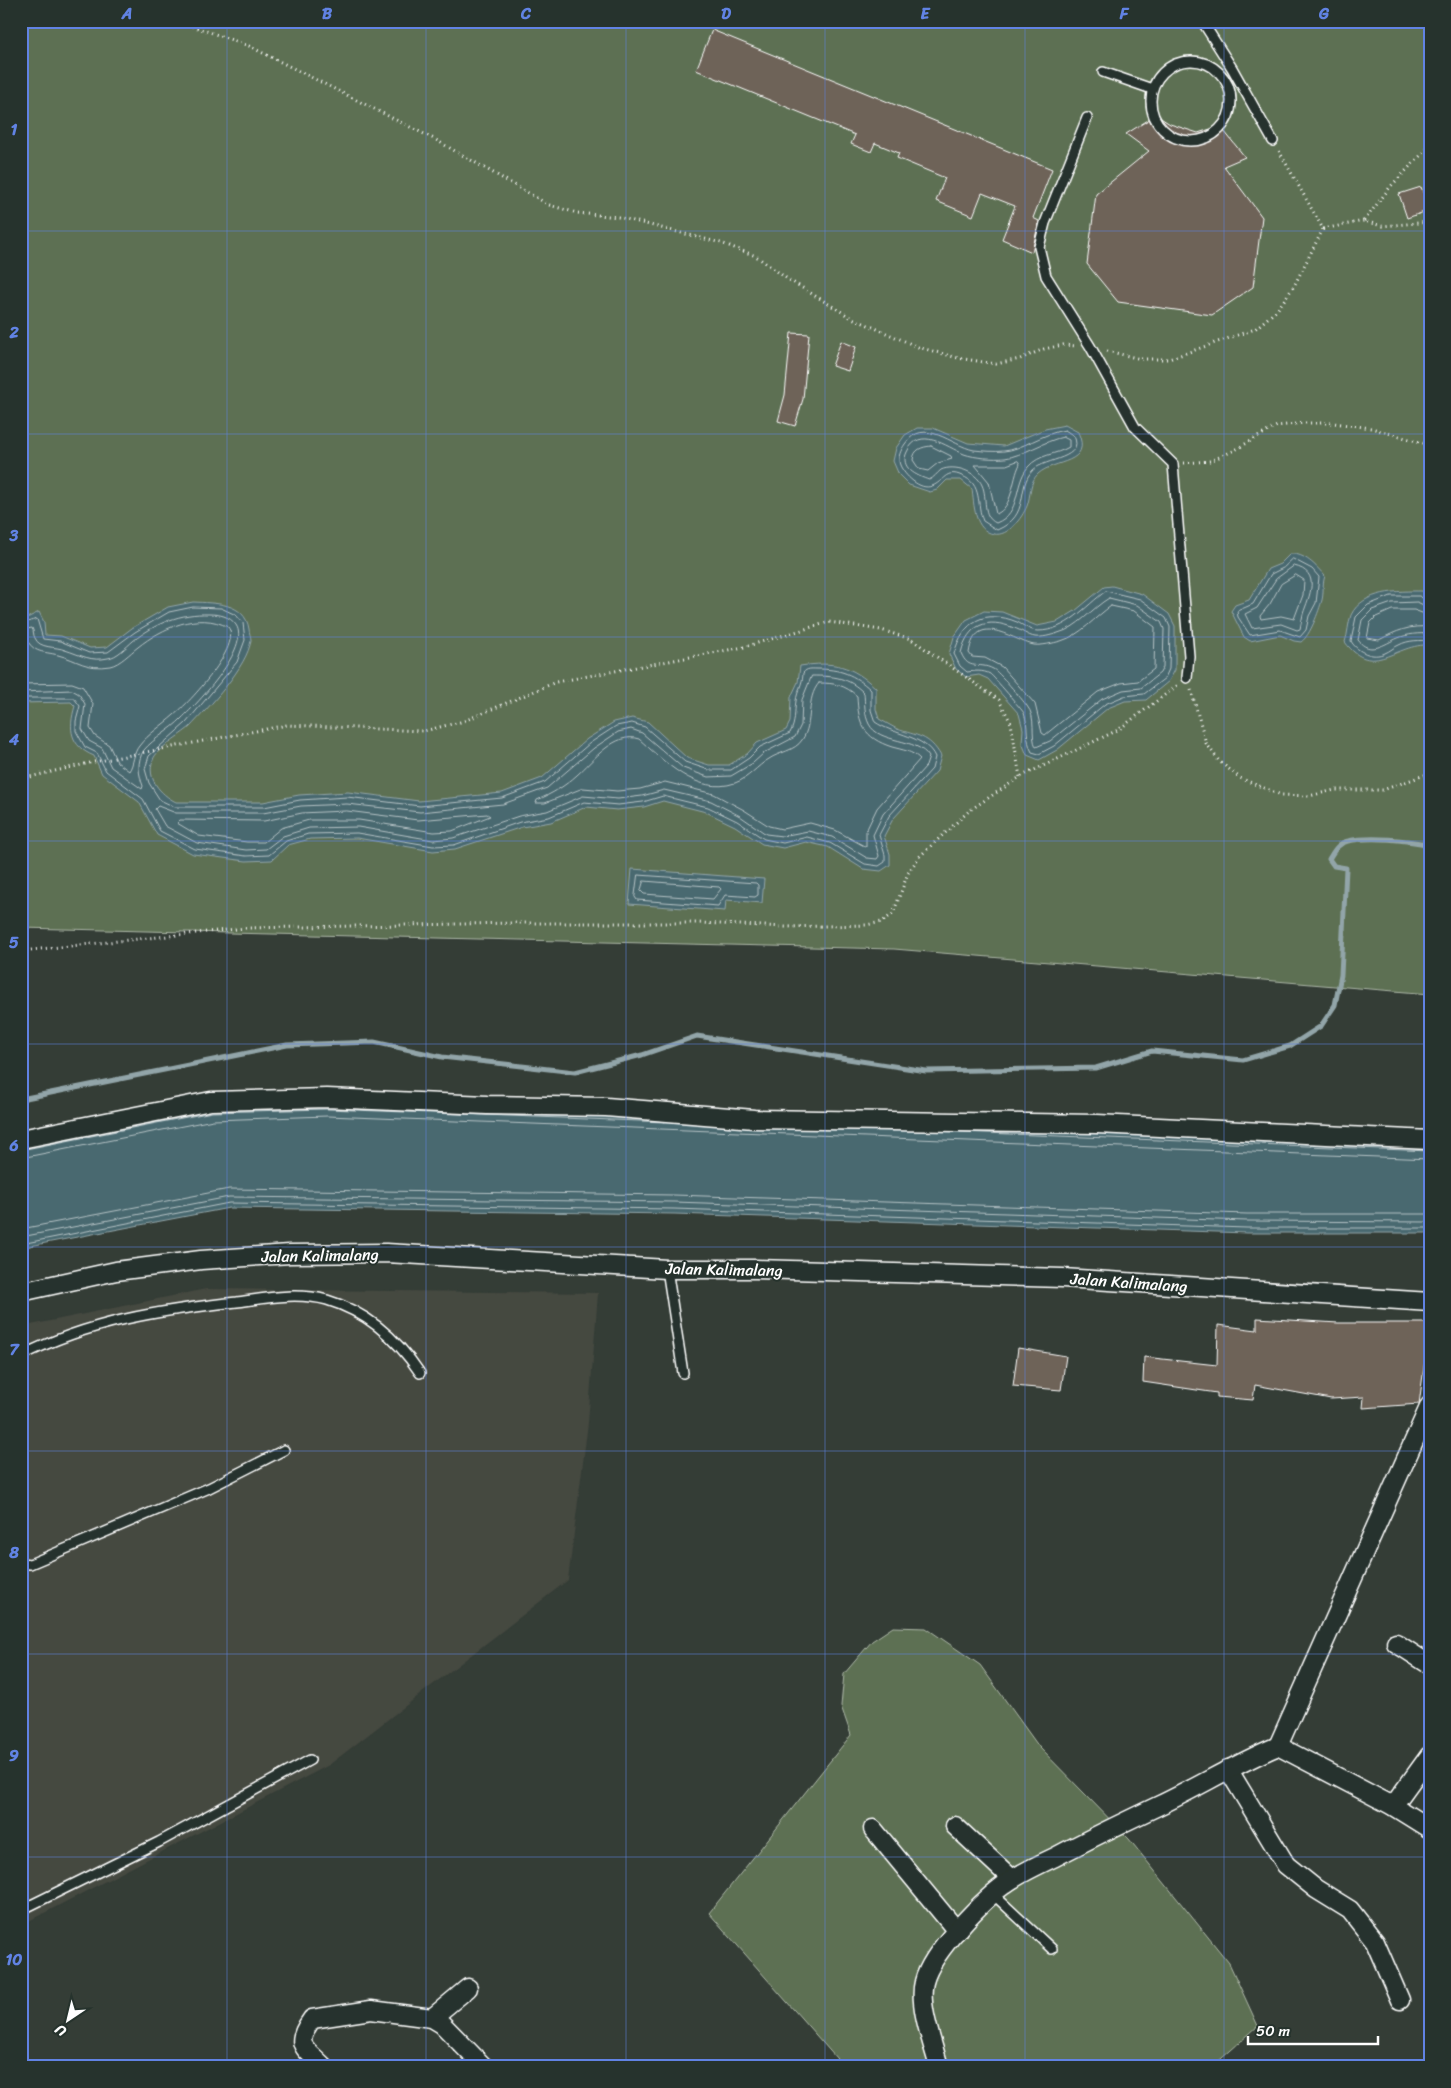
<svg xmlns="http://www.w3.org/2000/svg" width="1451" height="2088" font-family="Sriracha,sans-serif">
<rect width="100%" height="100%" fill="#343d36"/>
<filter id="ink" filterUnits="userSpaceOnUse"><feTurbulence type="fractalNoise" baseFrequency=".02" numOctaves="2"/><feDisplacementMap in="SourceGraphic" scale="10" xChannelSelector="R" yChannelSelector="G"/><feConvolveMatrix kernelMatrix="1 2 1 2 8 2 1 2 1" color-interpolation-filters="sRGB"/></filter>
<g filter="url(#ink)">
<path fill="#454840" d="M206,1289L598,1293L588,1423L568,1580L329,1765L21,1925V1327Z"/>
<g fill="#5d7053" stroke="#aeb8a9">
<path d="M21,21H1430V994L894,949L21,928Z"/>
<path d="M893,1627L926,1628L980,1665L1039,1747L1129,1839L1229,1963L1258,2026L1212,2067H844L709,1913L851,1735L841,1706L844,1674L872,1641Z"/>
</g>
<g fill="#496970" stroke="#92a5a9">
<path d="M1065,425L1078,432C1093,465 1054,459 1038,474C1029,482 1031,496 1027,506C1022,518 1008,537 994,534C974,531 974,504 972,489L961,480H947L937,490L930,492L909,485L899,475L893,461L896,448L905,435L917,428H933L968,443L1004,446L1045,429Z"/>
<path d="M1290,554C1305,553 1316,566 1325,576C1322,584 1324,592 1322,600C1319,611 1310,636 1301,642L1294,641L1280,635L1250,641L1244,637L1231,611L1235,605L1249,600L1268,569L1280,564Z"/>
<path d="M1112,586L1142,594L1169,614L1175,626V670L1169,681L1146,700L1125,701L1108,708L1057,750L1039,760L1027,755L1022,743L1023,729L1019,714L988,679L979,675L966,677L956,669L949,654L954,637L966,620L984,611L1002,612L1037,626L1057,622L1075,611L1104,587Z"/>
<path d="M1422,591L1430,599V645C1395,643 1373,680 1345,642C1348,634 1348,623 1351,615C1363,590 1399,591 1422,591Z"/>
<path d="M193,602C214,603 245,602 249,629C249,632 251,637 251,640C248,666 208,708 190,727C181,735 156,749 153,760C146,778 160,794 176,802H263L299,795L348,792L419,801L502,793L542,778L587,739L614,722L632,718L648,722L687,758L709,765H729L747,754L757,743L786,730L790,722L791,697L798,682L800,666C834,661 851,665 876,688V709L879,719C885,722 891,726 897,729C917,736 929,735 941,756L937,771L893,819L884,836L890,854V865L881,871L863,869L828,847L806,842L783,848L762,844L735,826L706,812L663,801L644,807L617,810L586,807L551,822L522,827L455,849L433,851L357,838L310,839L288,845L272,860L246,861L193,854L157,835L139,802L102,774L94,756C70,746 68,729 75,706L71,702L21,703V621L39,612L44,622L45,635L61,636L90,648L107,647L132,628L168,607Z"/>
<path d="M632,869L764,879L762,903L726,900L725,911L629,904Z"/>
<path d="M211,1101L1430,1140V1233H1247L674,1214L229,1208L30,1246L21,1249V1139Z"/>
</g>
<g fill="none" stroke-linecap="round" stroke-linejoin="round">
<g stroke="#b6c3c6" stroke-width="1">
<path d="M1065,430L1074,436C1085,459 1046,458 1033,470C1015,488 1032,515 997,530L983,521C976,504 983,484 962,476C945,468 944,482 932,486C920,491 904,475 900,465C897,457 901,450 905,444C924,416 952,446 974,450C983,451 995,452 1004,451C1021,450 1043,433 1065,430Z"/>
<path d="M1063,437L1069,440V447C1056,455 1039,454 1028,467C1013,485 1022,513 996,523C981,516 988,498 982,485C976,471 954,464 941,470C937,473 934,478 929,480C917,476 899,468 907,452C919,425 947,447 964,454C975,458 994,459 1005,458C1022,456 1044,441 1063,437Z"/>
<path d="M931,446L951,456L952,459L938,463L928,471L919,469L913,460C914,449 922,447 931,446Z"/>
<path d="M1018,461L1020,464C1012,479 1013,508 996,514L989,482L975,465H1006Z"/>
<path d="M1293,559L1312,569L1319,577L1316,603L1309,616L1306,630L1300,637L1280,630L1250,635L1238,617L1237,611L1253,604L1271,574L1283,568Z"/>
<path d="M1294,566C1322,572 1309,596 1303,614C1302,619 1301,624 1300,629L1297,630L1281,624L1252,628L1245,614L1257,608L1276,579Z"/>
<path d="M1296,575L1304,580L1303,595L1294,619L1281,616L1261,619L1260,616L1270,604L1281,584Z"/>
<path d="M1106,591L1140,599L1166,618L1170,627L1169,669L1165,678L1144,694L1124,696L1105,704L1054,746L1039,754L1032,752C1025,740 1029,726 1024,713C1023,711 993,676 990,674C983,670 975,671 967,672L960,666L954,654C963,620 985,609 1017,622C1023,625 1031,631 1038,631C1067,631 1085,606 1106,591Z"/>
<path d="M1109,598L1137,605L1161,622L1164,629L1163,667L1160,673L1141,688L1123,690L1102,699L1050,741L1036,747C1030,735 1037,718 1027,706C1022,699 998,671 993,669C978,661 969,672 961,653C968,624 987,617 1014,628C1021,630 1028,636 1035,637C1042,638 1052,635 1058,633C1078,628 1092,608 1109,598Z"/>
<path d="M1430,602L1419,596H1391L1368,605L1356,617L1351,641C1357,652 1373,659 1385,653C1390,651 1394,647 1399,645C1408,640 1420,640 1430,641"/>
<path d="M1111,606L1134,611L1155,627L1154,669L1138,681L1121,683L1098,692L1045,735L1042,733L1035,704L1002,667L985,658L972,657L969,653C976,609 1013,641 1034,645C1042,646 1053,643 1061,641C1081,635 1095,617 1111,606Z"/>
<path d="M1430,608L1417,602L1392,603L1372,610L1362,620L1358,640C1370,656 1384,644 1398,638C1408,634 1419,633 1430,634"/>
<path d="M1430,616L1414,610H1392L1376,617L1370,623L1367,638L1379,640C1396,631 1410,625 1430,627"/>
<path d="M21,624L37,619L43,639L60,641L89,653L108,652L135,632L169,612L193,607L221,608L236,615L243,623L245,640L237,662L186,723L149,756L145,769L149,783L160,800L175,807H264L300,800L347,797L420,806L502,798L545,782L590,743L616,726L632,723L645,727L685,762L709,770H731L749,758L760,747L790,733C796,722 794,713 796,701C797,691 803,684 803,673C807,668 811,669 817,669C840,669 854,674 871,690V710L875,722C894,735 926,736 935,757L932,769L889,816L879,835L885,855V862L879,866L865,864L830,843L807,837L783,843L764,839L737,821L708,807L663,796L643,802L618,805L584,802L549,817L520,822L454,845L433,846L357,833L308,834L286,841L269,855L246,856L195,849L160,831L143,799L106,771L97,753L85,747L76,731V721L80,706L74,698H21"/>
<path d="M21,630L32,628C34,631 33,635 35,638C39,649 56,646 65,650C81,655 91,662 108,658C117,657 126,647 133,641C156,623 180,613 209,614C219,614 230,616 236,625C251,647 198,703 182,718C171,730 154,738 144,750C136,762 139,775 143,786L142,789L111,767L102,748L89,741L82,729L85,704L79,694L72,690L21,692"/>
<path d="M21,638H26C34,654 43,651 58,655C78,660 86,670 110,666C120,664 130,653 138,647C162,628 198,611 228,627C243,645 189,703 174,715C163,725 148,734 139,746C133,753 134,764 129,771L117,762L109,745L95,736L90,728L93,704L83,687L72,683L21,684"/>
<path d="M812,676C834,676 848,677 864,693C865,703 864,714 869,724C879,744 917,737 929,757L926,766L883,814L873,835L879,856L877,859L867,858L832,837L808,831L782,836L766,834L740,816L711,801L664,790L642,796L618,799L583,796L547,811L519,816L453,838L433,840L358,827L309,828L283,836L266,849L246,850L197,843L165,826L155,809L158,806L176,813H263L301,806L347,804L420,812L503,804L547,788L594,748L618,732L631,729L642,733L683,768L708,777L731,776L753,763L764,753L795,737L801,725L802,700Z"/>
<path d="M819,683C835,683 845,685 857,696C858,724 864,738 892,747C903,750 912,751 920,759L877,808L866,831V847L835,830L810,823L782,829L769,826L744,810L714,794L665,782L640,789L617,791L583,788L545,803H536L537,800C552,794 565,786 577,775C593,761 615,731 639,739C664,761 697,796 735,783C749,778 757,766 769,759C779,752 795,751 802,740C814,723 805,699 819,683Z"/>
<path d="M347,811L418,820L487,814L490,816L452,831L434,832L359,820H309L281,828L264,842H247L199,836L177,823L180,820L264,821L302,813Z"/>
<path d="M638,875L756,883L758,885V895L755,897L725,895L718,906L637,900L635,897Z"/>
<path d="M644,881L719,887L721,889L713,899L644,894L641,891Z"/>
<path d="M960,1132L1430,1151"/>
<path d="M21,1150L212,1112L327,1109L665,1122"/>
<path d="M21,1158L213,1120L327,1116L1430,1159"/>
<path d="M21,1229L229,1189L674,1195L1247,1214H1430"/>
<path d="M21,1237L229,1197L674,1202L1247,1221L1430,1222"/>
<path d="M21,1244L229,1203L674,1209L1247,1228H1430"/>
</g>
<path stroke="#92a5a9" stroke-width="5" d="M21,1099L287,1045L374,1042L442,1057L575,1072L642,1055L697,1036L926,1071L1096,1068L1152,1051L1243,1060L1290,1046L1321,1026L1335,1005L1341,975L1346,868L1334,866L1329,859C1334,851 1338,843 1348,841C1370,836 1408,840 1430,845"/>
</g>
<g fill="#6e6358" stroke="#fff">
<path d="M712,30L1052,169L1033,218L1039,221L1032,252L1002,239L1015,206L982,193L973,216L936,201L945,178L897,158L899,153L875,143L871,152L851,144L855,135L696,70Z"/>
<path d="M1156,115L1170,124L1198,133L1220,126L1245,157L1224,166L1262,217L1253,287L1212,315L1118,302L1087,264L1096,194L1149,151L1126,134Z"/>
<path d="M1421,187L1430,210L1407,218L1399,194Z"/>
<path d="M791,333L809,334L803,399L795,426L778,421L785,395Z"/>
<path d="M841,341L856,347L848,371L832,366Z"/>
<path d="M1257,1318L1338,1323H1430L1419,1404L1363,1408L1364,1397L1331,1399L1255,1385L1253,1400L1217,1397V1393L1143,1382L1144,1357L1217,1365L1218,1325L1257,1330Z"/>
<path d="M1018,1348L1066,1356L1061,1390L1013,1386Z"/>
</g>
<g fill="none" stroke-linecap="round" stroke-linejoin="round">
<defs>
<g id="service">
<path d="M1202,21L1232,68L1273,141"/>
<circle cx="1191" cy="101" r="40"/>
<path d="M1103,72L1152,89"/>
<path d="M1087,118L1045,223L1039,247L1046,276L1090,346L1135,427L1173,464L1189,656L1187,678"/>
<path d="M667,1269L683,1373"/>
<path d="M21,1356C89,1321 162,1310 237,1302C267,1298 297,1292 327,1300C367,1312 398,1340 420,1373"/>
<path d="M21,1563L30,1564L209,1488L284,1450"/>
<path d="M993,1894L1052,1949"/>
<path d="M21,1910L159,1842L310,1760"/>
</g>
<g id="minor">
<path d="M21,1139L211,1101L327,1098L487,1105L606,1107L754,1119L1097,1124L1430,1140"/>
<path d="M21,1292L116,1271L201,1260L290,1254L386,1253L667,1269H756L1063,1278L1430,1302"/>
<path d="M1396,1643L1430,1665"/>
<path d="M1278,1746L1430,1405"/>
<path d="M1228,1769L1286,1865L1316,1889L1350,1910L1375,1942L1400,2000"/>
<path d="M1393,1806L1430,1755"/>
<path d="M955,1826L1012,1879"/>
<path d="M873,1829L957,1931"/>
<path d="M432,2018L468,1988"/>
<path d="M324,2067C304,2047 293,2045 312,2019L371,2010L432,2018L442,2024L484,2067"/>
<path d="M939,2067C933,2044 918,2005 924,1982C931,1952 985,1897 1011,1880C1025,1871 1040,1864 1055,1857C1089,1839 1124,1822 1160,1805C1200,1786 1237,1763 1278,1746L1393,1806L1430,1829"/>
</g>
</defs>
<use href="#service" stroke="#fff" stroke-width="12"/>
<use href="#minor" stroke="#fff" stroke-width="21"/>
<g stroke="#fff" stroke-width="3" stroke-dasharray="1 4" stroke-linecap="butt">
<path d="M178,21L249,46L436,140L549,205L577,213L618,217L721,243L756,256L786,278L850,317L918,347L958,358L996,364L1020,359L1044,349L1063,345L1077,346"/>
<path d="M1279,151L1323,229"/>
<path d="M1364,221L1391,186L1427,149L1430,148"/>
<path d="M1323,229L1364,221L1382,226L1430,222"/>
<path d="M1107,351L1141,359H1169L1255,329L1277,310L1294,286L1323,229"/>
<path d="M1184,463L1210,461L1233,451L1277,426L1306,423H1334L1371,428L1430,445"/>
<path d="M1191,690L1206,743L1219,761L1240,778L1281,795L1309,796L1335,790H1383L1430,773"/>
<path d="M21,779L94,762L287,725L424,731L464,721L556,682L744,647L829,622L881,630L911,639L999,700L1011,723L1020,777"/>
<path d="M21,951L246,928L515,923H698L785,927L866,925L882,922L893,914L908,873L919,857L970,810L1020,777L1118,730L1178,685"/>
</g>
<use href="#service" stroke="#26332d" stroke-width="9"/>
<use href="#minor" stroke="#26332d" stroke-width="18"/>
</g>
</g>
<path fill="none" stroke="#6183e4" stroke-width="1" stroke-opacity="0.55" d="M227,21V2067M426,21V2067M626,21V2067M825,21V2067M1025,21V2067M1224,21V2067M21,231H1430M21,434H1430M21,637H1430M21,841H1430M21,1044H1430M21,1247H1430M21,1451H1430M21,1654H1430M21,1857H1430"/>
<g text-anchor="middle" stroke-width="4" stroke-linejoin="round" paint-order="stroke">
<g font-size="16" fill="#fff" stroke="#26332d">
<text transform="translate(320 1255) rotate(-1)" y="6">Jalan Kalimalang</text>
<text transform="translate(724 1269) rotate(1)" y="6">Jalan Kalimalang</text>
<text transform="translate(1129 1282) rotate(4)" y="6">Jalan Kalimalang</text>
</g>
</g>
<rect width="1451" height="2088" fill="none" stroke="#26332d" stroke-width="55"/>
<g transform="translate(68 2020) rotate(215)" stroke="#26332d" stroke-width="4" paint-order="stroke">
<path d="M0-4L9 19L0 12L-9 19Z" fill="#ffffff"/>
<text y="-8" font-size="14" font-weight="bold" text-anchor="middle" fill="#ffffff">U</text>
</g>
<path d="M1248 2036v8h130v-8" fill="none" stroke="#ffffff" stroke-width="2.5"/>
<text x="1256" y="2036" font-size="15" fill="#ffffff" stroke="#26332d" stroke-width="4" paint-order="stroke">50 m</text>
<rect x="28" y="28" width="1396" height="2032" fill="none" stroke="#6183e4" stroke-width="2"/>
<g font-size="16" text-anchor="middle" font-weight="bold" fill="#6183e4">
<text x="127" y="19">A</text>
<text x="327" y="19">B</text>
<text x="526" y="19">C</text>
<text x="726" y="19">D</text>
<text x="925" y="19">E</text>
<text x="1124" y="19">F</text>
<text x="1324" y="19">G</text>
<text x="14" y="135">1</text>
<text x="14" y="338">2</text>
<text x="14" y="541">3</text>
<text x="14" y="745">4</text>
<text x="14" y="948">5</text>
<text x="14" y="1151">6</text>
<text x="14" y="1355">7</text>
<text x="14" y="1558">8</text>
<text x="14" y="1761">9</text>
<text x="14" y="1965">10</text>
</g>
</svg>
